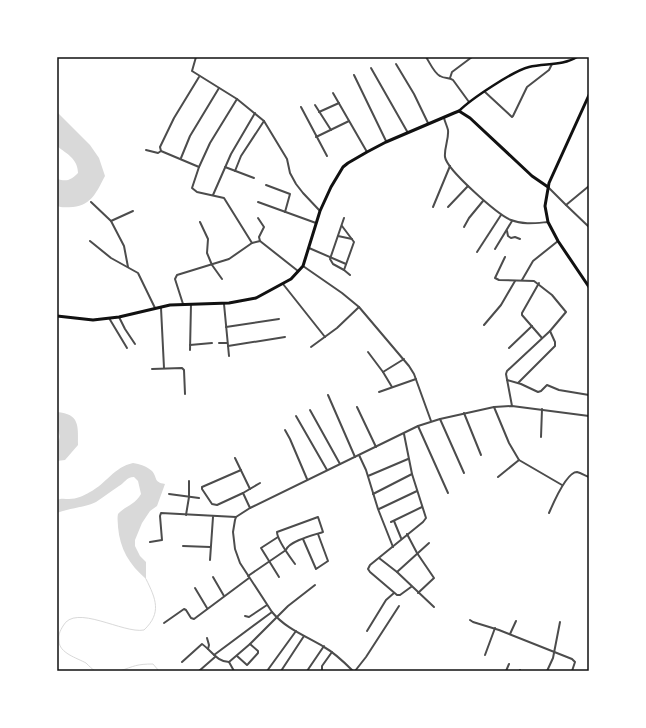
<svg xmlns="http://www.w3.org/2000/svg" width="646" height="728" font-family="'Alegreya Sans',sans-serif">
<rect width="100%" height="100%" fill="#fff"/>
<g fill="#d9d9d9">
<path d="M57,112L90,145L99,158L105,176C97,191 92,205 73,207C67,207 62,208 57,206V179C67,182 71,180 78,173C78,159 67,154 57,146Z"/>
<path d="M57,412C80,414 78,426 78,445L65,460L57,461V443C62,436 58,433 57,427C56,423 57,417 57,412Z"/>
<path d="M133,463C140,464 146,466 152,471C158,478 153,482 165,484L157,506L150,511L142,523L135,540V546L140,556L146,562V579C129,564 120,549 118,527C118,522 117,519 118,514C125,506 135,505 141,494L138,481L134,477C126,477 125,483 119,486C111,491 104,497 96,502C87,507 69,508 57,513V500C61,498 65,499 69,499C77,499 83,496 90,492C106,484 114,467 133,463Z"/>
</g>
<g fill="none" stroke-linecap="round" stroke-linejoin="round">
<g stroke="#d9d9d9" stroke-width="1">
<path d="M95,671C92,669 89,666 86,663C77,658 59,653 59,641C58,635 60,631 63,626C75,603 123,634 144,630C162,613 156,599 146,579"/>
<path d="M120,671C134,666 137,664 153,664L159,671"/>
</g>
<g stroke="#4c4c4c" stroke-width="2">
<path d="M196,57L192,71L237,99L264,121L287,159L290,173L296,184L303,193L320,211"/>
<path d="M426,57C430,63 434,73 440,76C445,79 449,77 453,80L469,102"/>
<path d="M396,64L414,94L428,123"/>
<path d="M371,68L408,133"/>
<path d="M354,75L386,141"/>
<path d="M450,78L452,72L472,57"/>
<path d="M485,92L512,117L513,116L527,87L549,70L552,64"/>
<path d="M333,93L367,152"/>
<path d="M237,99L210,143L199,167L192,188L197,192L224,198L252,243"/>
<path d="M315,105L331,130"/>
<path d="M301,107L327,156"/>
<path d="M319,112L339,103"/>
<path d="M444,118C445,122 447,126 448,130C449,139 444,148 445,157C447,170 498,215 511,220C523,225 536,223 548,222"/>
<path d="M316,137L349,121"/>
<path d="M146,150L158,153L161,151L199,167"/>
<path d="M161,151L160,147L174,118L199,77"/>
<path d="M181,158L190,136L219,88"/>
<path d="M225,167L254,178"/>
<path d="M235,171L241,156L264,121"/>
<path d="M266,185L290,194L285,212"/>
<path d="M548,187L566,205L589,186"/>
<path d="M213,195L231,154L255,113"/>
<path d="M91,202L111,221L124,246L128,267"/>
<path d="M258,202L316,223"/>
<path d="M433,207L450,166"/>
<path d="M448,207L468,186"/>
<path d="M258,218L264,227L259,237L260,241"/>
<path d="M111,221L133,211"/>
<path d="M200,222L208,239L207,253L212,265L222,279"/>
<path d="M342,226L354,242L344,270L350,275"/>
<path d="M464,227L469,218L483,201"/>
<path d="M507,231L508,236L511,238L515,237L520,239"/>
<path d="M338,236L352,239"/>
<path d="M90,241L111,258L138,273L155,308"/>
<path d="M309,248L346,264"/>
<path d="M495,249L512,221"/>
<path d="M477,252L501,215"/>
<path d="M505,257L495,278L499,280L534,281L552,295L566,312L550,331L507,371L506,374L512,406"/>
<path d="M303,266L342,293L359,307L409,366L414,374L431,421"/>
<path d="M344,270L333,264L330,259L344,218"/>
<path d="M522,280L533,261L558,241"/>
<path d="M539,283L522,313V315L542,338"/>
<path d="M283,284L325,337"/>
<path d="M183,304L175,279L177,275L229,259L252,243L260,241L298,271"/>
<path d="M224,304L229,356"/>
<path d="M161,308L164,368"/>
<path d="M119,317L125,329L135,344"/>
<path d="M109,318L127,348"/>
<path d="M484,325L501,305L515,281"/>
<path d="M226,327L279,319"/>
<path d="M219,343H227"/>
<path d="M190,345L212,343"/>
<path d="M228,346L285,337"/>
<path d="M311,347L337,328L359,307"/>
<path d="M509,348L532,326"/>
<path d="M190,350L191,304"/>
<path d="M368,352L383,372L392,387"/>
<path d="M152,369L182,368L184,370L185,394"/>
<path d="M383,372L404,359"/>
<path d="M507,380L521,384L538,392L541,391L547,385L559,390L589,395"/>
<path d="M518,383L555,346V342L550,331"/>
<path d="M379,392L416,379"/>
<path d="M328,395L355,457"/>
<path d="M357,407L376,447"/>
<path d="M494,407L509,443L519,460L562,485"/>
<path d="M310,410L340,464"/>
<path d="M464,413L481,455"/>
<path d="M296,416L327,470"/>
<path d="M440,419L464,473"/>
<path d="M418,426L448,493"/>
<path d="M285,430L290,439L307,479"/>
<path d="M404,434L412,474L426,518L423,522L370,565L368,569L370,572L397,595H400L411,587"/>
<path d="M541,437L542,409"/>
<path d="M359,455L366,470L378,509L393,547"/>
<path d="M235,458L250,489"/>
<path d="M241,470L202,487V489L212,504L217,505L243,493L260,483"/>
<path d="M368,476L408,459"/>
<path d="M498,477L519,460"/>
<path d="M243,493L250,508"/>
<path d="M169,494L199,498"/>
<path d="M373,494L412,474"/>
<path d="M379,509L417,491"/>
<path d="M549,513C553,504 566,472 577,472C581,473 586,476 589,477"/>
<path d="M186,515L189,497V481"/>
<path d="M394,521L401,538"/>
<path d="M391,522L422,507"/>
<path d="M407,534L417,553L434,578L418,593"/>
<path d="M278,537L261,548L279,577"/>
<path d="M303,539L316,569L328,561L318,534"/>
<path d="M150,542L162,540L160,516L161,513L236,517"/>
<path d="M183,546L210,547"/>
<path d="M379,558L397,572L434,607"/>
<path d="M210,560L213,517"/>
<path d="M397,572L429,543"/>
<path d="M248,576L286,550C289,541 314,535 323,532L318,517L277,532C277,540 290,557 295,564"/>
<path d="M213,577L224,596"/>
<path d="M195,588L207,608"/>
<path d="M245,616L249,617L267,605"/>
<path d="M470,620L473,622L499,630L572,659L575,662L572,671"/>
<path d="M164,623L184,609L186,610L191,618L194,619L249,578"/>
<path d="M367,631L386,600L394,593"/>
<path d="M510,634L516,621"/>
<path d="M207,638L209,645L208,649"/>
<path d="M214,655L272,612"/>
<path d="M485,655L495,628"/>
<path d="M237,656L247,665L248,664L258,653V651L250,644"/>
<path d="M182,662L202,644C212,651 217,662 229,662L250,644L288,606L315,585"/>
<path d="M229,662L234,671"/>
<path d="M199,671L215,657"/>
<path d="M267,671L296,631"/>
<path d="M281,671L304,636"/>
<path d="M307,671L324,646"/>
<path d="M322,671V666L332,652"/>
<path d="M355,671L366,657L399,606"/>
<path d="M506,671L509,664"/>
<path d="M520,671V670"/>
<path d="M547,671L553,658L560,622"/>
</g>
<g stroke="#4c4c4c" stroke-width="2">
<path d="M566,205L589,227"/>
<path d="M353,671C344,662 335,653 324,647C306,636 286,629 272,612L240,563L235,549L233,532L235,520L236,517L250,508L418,426L440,419L494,407L512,406L589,416"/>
</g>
<path stroke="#111" stroke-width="2.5" d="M459,111C471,99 513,71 529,67C544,63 563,66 577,57"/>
<g stroke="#111" stroke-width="3">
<path d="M589,95L549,183L545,206L548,222L558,241L589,287"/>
<path d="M57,316L93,320L119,317L170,305L229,303L256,298L291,279L303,266L320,211L331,187L343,167L348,163L367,152L386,142L454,113L459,111L470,118L532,176L548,187"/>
</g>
</g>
<rect width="646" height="728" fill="none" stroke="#ffffff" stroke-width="116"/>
<rect x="58" y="58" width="530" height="612" fill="none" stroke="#111" stroke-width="1.5"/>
</svg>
